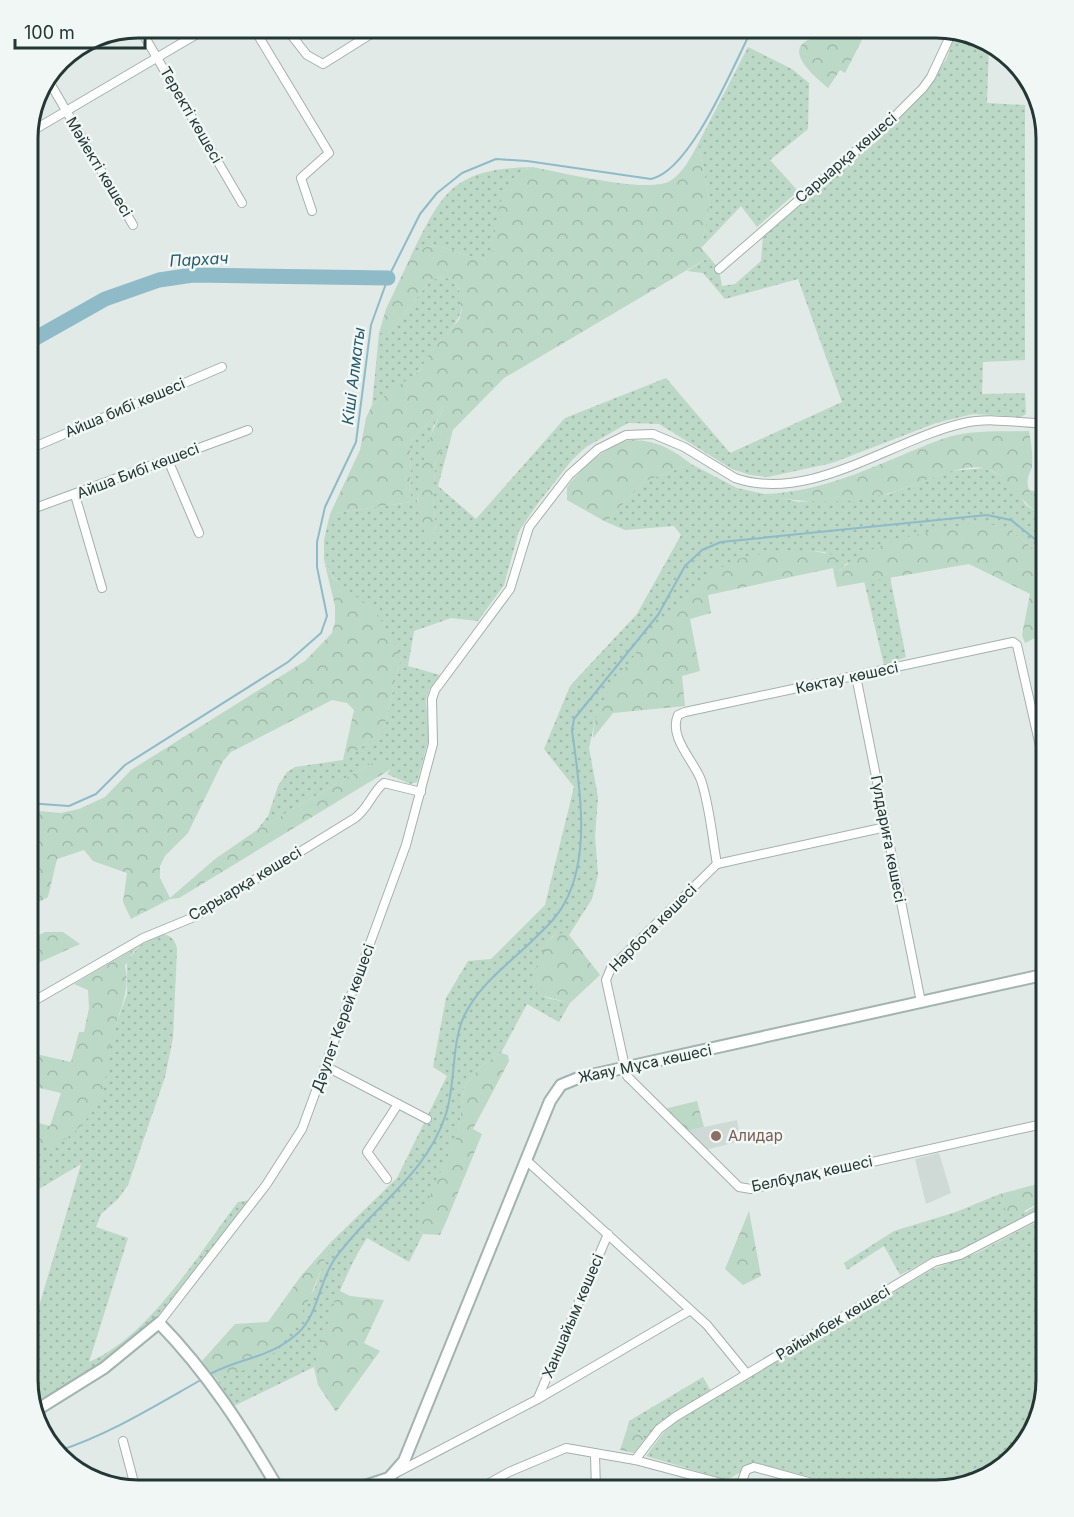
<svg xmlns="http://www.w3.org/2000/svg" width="1074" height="1517" font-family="Inter,sans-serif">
<defs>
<pattern id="grass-dots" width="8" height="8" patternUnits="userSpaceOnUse" patternTransform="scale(1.5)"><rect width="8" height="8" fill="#bcd8c6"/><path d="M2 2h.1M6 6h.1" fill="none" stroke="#a1baab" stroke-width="1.8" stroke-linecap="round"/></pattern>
<pattern id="forest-crowns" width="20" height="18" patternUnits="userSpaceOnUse" patternTransform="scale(1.5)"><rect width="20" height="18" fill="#bcd8c6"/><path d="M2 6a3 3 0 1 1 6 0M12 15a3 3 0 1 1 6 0" fill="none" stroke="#a1baab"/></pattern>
</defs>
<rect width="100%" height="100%" fill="#e1eae6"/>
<g fill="#cfd9d5">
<path d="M737,1120L741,1141L705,1150L686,1131Z"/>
<path d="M939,1153L951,1193L926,1204L915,1159Z"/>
</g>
<g fill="url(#grass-dots)">
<path d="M956,31L992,42L989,43L987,103L1025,105V360L983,362L982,394L1025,393L1026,414L1021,417L973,414L936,423L832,463L768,477L750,475L732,469L659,424L628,423L586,447L572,460L536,506L519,531L504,585L478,621L451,618L414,631L408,666L440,675L429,690L426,700L429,738L417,782L410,784L387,774L391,769L374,762L257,830L268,816L278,786L287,772L295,767L343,760L373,739L384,727L401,657L351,595L333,577L324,560V540L330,514L411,502L410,441L447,403L433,427L417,501L436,534L433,496L436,460L453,430L438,486L476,519L565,418L666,378L730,453L842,402L798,279L725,299L703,273L687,271L709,257L719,269L722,286L735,284L761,261L763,235L924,92L947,58Z"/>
<path d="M748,47L792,69L809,83L808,129L770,160L798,191L757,227L741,206L701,248L710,202L698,144Z"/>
<path d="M1037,100L1047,137V282L1037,283Z"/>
<path d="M532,167C497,177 498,223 492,253L488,258C460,262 437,231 411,256C443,190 454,169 532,167Z"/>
<path d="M440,277L452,279C476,310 452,327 433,349C427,356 424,366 417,372C404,384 386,394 372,405L379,333H389L430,281Z"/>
<path d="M1037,315H1047V344L1037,345Z"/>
<path d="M1038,375H1047V420L1040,419L1036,412Z"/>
<path d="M691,464L737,488L799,502L889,494L950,471L985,468L1009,480L1026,505L1038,513L1047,510V561L1009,528L847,563L834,575L833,568L837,563L825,552L813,551L737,560L595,721L589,748L598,797L595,836L598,875L592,899L569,935L556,934L552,937C545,947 527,984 538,993C546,1000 560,1000 570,1003L559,1022L527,1004L501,1053L484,1064L465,1084L458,1133L418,1225L419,1231L423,1234L409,1262L367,1238C341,1278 329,1321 314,1367L234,1406L216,1378L255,1365L314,1290L331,1242L397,1178L447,1076L433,1067L446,998L468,961L491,959L545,905L574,787L544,749L570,686L637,614L681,535L674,526L625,530L606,522L635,491L648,480Z"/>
<path d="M1028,490L1047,493V508L1037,501Z"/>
<path d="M890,577L906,657L884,665L864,581Z"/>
<path d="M159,935C169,933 175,939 177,949L173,1038L165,1077L128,1185L118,1199L101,1214L96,1227L128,1238L89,1362C149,1337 199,1253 238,1202L250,1200L158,1317C121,1352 78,1381 34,1407L27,1380V1347L81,1164L34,1192L27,1191V1140L45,1146L102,1092L111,1038L127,994V960L141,945Z"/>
<path d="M1000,1194L1003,1203L1026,1212L1047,1199V1206L961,1251L935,1256L900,1275L884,1246L847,1270L844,1263L894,1231L956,1212Z"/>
<path d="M1047,1216V1380L1032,1435L992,1475L937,1490H862L756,1463L727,1480L646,1456L664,1432L682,1417L933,1269L977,1253Z"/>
<path d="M703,1377L711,1391L661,1421L645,1439L638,1432L627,1429L629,1421Z"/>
</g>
<g fill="url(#forest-crowns)">
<path d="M845,27H884L865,34L845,73L840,70L828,88C818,79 783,52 808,40C816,36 827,40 836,38Z"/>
<path d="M698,144L710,202L701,248L709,257L504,378L453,430L436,460L433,496L436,535L429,539C408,513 422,458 433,430C436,421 442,413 445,405L410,441L411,502L330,514L360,450L366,418L372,405L419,371L431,351L459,320L462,309L459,289L452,279L440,277L430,281L389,333H379L386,309L411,256C437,231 460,262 488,258L492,252C498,221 496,178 532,167C560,172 648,194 670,181C683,173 691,157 698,144Z"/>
<path d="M1029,431C1031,442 1033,453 1032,465C1032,470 1029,473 1028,478C1025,492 1037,501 1047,508L1038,513C1018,500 1011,477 987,469C963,460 914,487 889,493C845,506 801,503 757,494C823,495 881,462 942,439C969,429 1000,432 1029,431Z"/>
<path d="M629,440C655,440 671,448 691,464L648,480L635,491L606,522L567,500V487C584,466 602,449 629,440Z"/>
<path d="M979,522L1009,528L1047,561V632L1025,643L1022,635L1030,594L969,564L837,587L834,575C875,537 927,533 979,522Z"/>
<path d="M813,551L834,555L838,563L833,568L708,595L711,613L690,619L700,671L682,676L685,706L613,713L593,738C594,727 595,717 600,707C619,668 696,575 736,560C759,551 789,553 813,551Z"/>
<path d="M324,560L333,578L377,613L401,657L384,727L373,739L343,760L354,710L347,703L332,700L231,752L223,761L188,833L165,856L160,866V878L170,898L215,859L257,830L374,762L388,760L392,762L391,769L179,898L170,899L131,919L123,902L127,873L93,861L84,850L57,859L48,897L27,909V810L61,813L79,809L105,797L131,770L305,661L332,633L335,622V606Z"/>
<path d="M45,932H63L80,944L27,968V941Z"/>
<path d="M563,933L569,935L600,975L570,1003L539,995C525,982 544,943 556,934Z"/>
<path d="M141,945L132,953L125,966C131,993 118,1012 112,1038C107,1054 108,1072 103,1089C96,1111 72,1144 46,1146C41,1146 34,1143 28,1141L27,1120L50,1126L61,1093L27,1085V1052L71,1062L79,1032H84L89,1008L88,990L74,984Z"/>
<path d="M501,1053L508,1055L509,1061L473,1129L482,1134L446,1222L440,1235L423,1234L419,1231L417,1225L458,1133L465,1084L484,1064Z"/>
<path d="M697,1101L704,1127L686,1131L664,1109Z"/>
<path d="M1041,1183L1046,1199L1017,1215L1006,1212L1000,1194Z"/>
<path d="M749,1211L761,1276L743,1285L725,1269Z"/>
<path d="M331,1242C318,1279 298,1337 265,1360C251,1370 232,1373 216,1378L201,1362L235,1324L268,1322L301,1276Z"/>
<path d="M338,1290L350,1296L384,1300L364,1343L380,1351L336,1412L318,1385L314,1367Z"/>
<path d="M627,1429L638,1432L645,1439L634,1453L620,1450Z"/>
</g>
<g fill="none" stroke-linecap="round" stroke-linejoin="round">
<g stroke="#8fbbc8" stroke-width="2">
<path d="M27,803L69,806L96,794L125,765L288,662L321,633L327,616L317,567V542L325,507L356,442L371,325L388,278L420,214L437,193L462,173L496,159L527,161L651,179C691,171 734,64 753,27"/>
<path d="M212,1373C245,1356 269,1359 298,1333C318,1315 319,1282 334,1260C370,1208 425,1178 446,1114C456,1082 451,1045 464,1016C479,985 507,965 531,942C543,930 556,919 564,904C592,855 579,783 572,730L574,719L658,615L685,566L702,550L721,542L987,515L1011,520L1047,549"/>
<path d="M58,1451C108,1435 153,1407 199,1381"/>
</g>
<path stroke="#8fbbc8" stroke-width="15" d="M27,343L105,299L159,280L193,275L388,278"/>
<defs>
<g id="street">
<path d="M139,27L242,203"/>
<path d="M253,27L329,153L301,178L312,211"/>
<path d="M285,27L307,55L323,64L374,32"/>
<path d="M47,78L133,225"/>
<path d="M27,134L209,27"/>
<path d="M27,249L31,256"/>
<path d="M719,269L888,123L923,88L931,77L953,30"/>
<path d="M27,450L222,367"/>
<path d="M168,460L199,533"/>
<path d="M75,495L102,588"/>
<path d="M27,511L248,430"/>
<path d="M856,676L921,1002"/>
<path d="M717,864L611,968L606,980L627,1076L739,1187L751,1189L1047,1123"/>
<path d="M717,864C712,837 710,807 701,780C694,761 668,737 678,715L685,712L1013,642L1017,645L1047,777"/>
<path d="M717,864L886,827"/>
<path d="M27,1005L143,938L194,917L355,818C369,808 372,792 384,783L421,792"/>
<path d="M327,1067L427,1119"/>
<path d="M526,1160L707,1325L747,1374"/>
<path d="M387,1179L367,1152L398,1104"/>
<path d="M159,1323L266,1185L302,1129L406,845L433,744L432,699L435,690L510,589L529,527L569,475L598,449L626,435L653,434L684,447L735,478C810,504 893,439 964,423C990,417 1021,423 1047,424"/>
<path d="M538,1398L608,1234"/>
<path d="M123,1441L136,1490"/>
<path d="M595,1455L596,1490"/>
<path d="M635,1460L659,1429L675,1417L934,1262L960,1255L1047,1210"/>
<path d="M394,1474L538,1399L689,1311"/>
<path d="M477,1490L509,1472L566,1448L635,1460L740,1488"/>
<path d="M739,1490L746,1470L754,1467L838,1490"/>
</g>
<g id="secondary">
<path d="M35,1411L104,1368L159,1323C208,1373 244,1430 279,1490"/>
<path d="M353,1490L389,1478L404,1461L550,1101L561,1085L578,1078L1047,974"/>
</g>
</defs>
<use href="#street" stroke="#a4b1ad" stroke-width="10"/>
<use href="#secondary" stroke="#a1b4af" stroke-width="14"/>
<use href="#street" stroke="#fff" stroke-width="8"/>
<use href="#secondary" stroke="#fff" stroke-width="10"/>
</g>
<circle fill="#8d6e63" stroke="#f1f7f4" stroke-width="2" cx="716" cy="1136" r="6"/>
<g text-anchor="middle" stroke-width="5" stroke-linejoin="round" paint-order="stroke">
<g font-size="15" fill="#233834" stroke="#f1f7f4">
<text transform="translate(191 115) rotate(60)" y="5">Теректі көшесі</text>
<text transform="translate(846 158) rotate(-41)" y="5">Сарыарқа көшесі</text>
<text transform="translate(99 167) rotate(59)" y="5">Мәйекті көшесі</text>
<text transform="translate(125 408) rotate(-23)" y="5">Айша бибі көшесі</text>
<text transform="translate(138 471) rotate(-21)" y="5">Айша Бибі көшесі</text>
<text transform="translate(847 678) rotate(-12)" y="5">Көктау көшесі</text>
<text transform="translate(888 839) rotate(79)" y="5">Гүлдариға көшесі</text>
<text transform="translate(245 884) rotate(-31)" y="5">Сарыарқа көшесі</text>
<text transform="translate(653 928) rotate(-45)" y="5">Нарбота көшесі</text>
<text transform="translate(343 1018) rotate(-70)" y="5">Дәулет Керей көшесі</text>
<text transform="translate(645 1064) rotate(-12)" y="5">Жаяу Мұса көшесі</text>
<text transform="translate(812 1174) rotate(-12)" y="5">Белбұлақ көшесі</text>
<text transform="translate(573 1316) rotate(-67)" y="5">Ханшайым көшесі</text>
<text transform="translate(833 1323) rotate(-31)" y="5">Райымбек көшесі</text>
</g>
<g font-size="15" fill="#785e54" stroke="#f1f7f4" text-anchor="start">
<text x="728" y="1141">Алидар</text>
</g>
<g font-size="16" font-style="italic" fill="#255b6d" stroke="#f1f7f4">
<text transform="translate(199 259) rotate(-3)" y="6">Пархач</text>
<text transform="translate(353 376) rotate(-83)" y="6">Кіші Алматы</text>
</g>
</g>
<path d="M0 0H1074V1517H0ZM138 38H936A100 100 0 0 1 1036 138V1380A100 100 0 0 1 936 1480H138A100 100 0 0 1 38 1380V138A100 100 0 0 1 138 38Z" fill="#f1f7f4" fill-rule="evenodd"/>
<path fill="none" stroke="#233834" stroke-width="3" d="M138 38H936A100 100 0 0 1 1036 138V1380A100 100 0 0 1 936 1480H138A100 100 0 0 1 38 1380V138A100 100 0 0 1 138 38Z"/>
<path d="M15 39v9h130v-9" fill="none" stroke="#233834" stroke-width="3"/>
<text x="24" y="39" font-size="18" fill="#233834" stroke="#f1f7f4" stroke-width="4.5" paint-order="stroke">100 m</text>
</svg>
